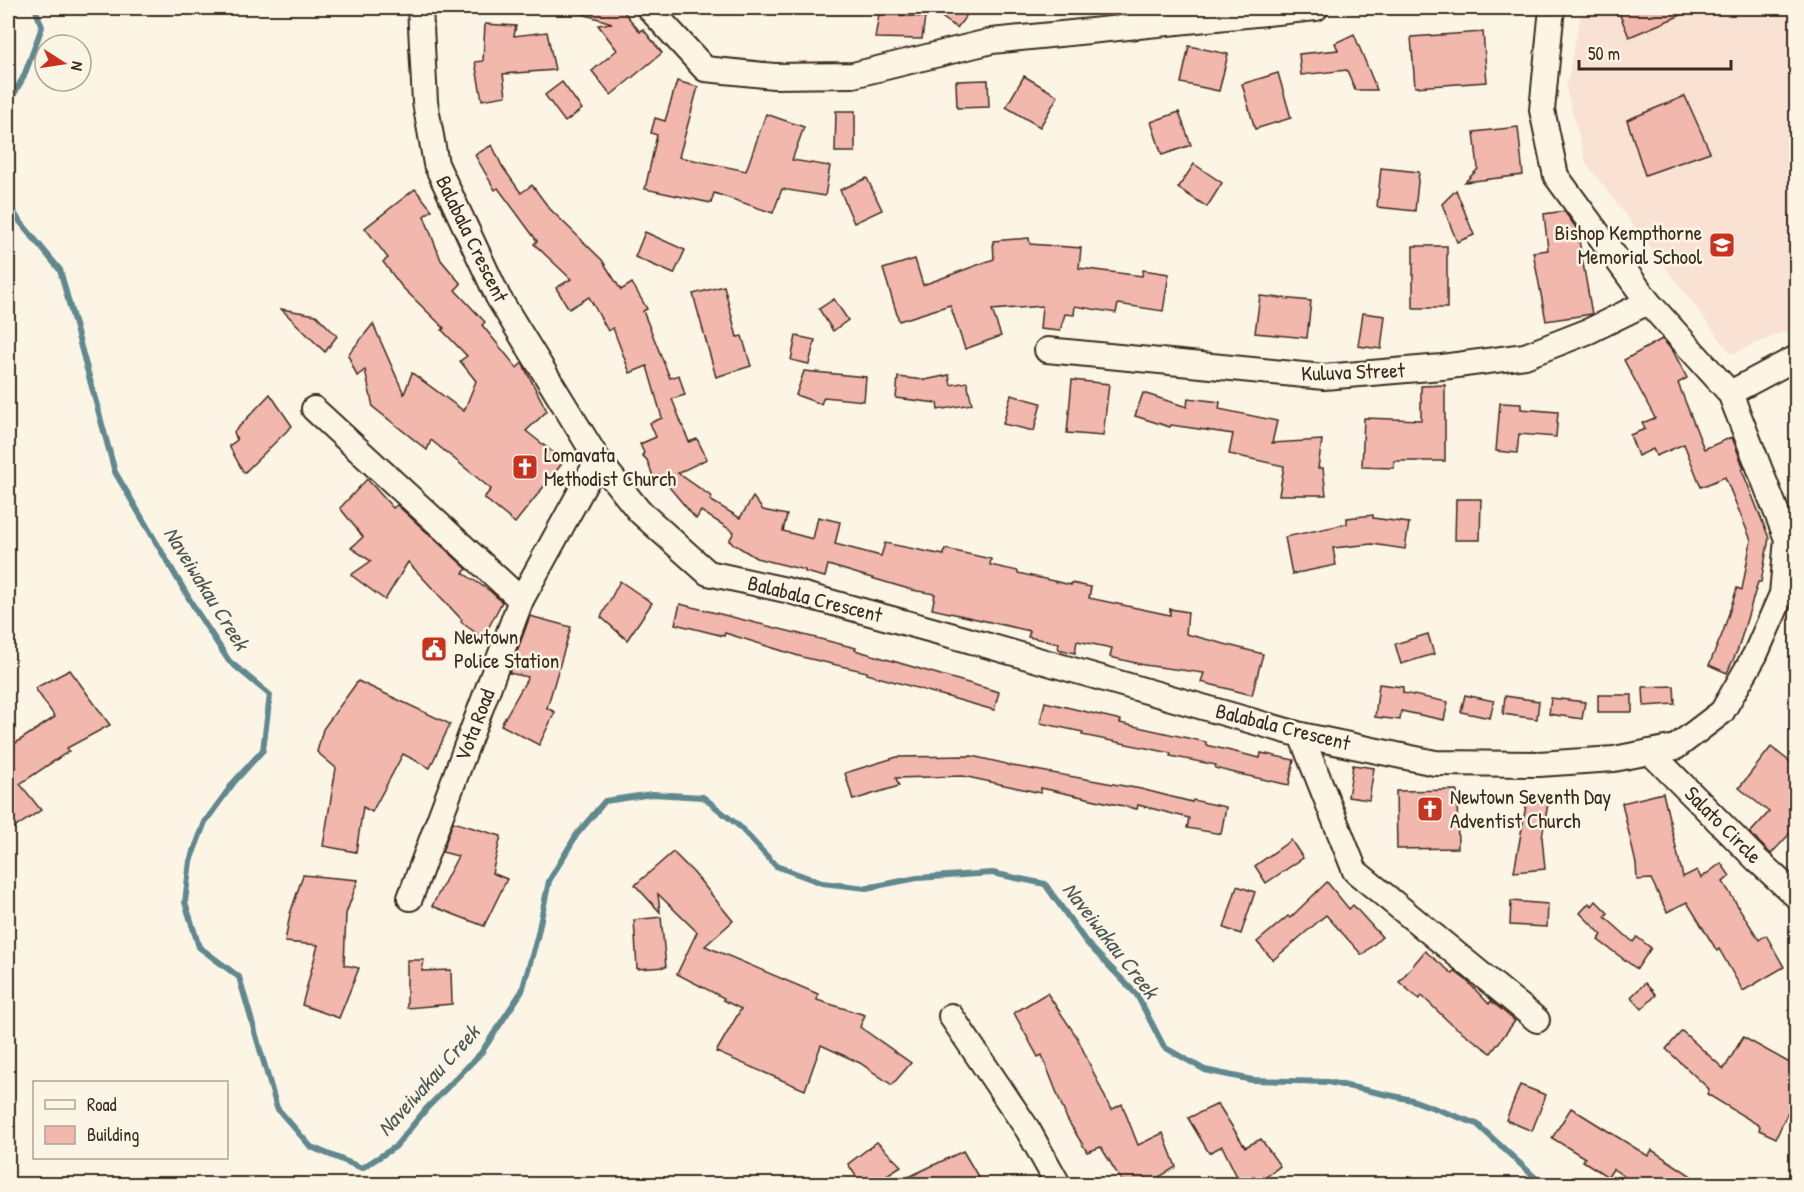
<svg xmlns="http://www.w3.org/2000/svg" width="1804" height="1192" font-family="'Patrick Hand',sans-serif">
<rect width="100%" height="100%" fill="#fcf5e5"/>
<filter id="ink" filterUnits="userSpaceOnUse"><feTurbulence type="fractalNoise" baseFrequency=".0167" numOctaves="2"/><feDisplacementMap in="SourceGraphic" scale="12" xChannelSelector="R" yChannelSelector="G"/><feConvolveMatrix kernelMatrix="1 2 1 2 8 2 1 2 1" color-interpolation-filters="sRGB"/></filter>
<g filter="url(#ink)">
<path fill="#f9e2d4" d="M1582,8H1796V327L1731,354L1586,163L1566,88Z"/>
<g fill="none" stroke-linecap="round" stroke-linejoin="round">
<g stroke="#61888f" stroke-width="6">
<path d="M8,105L24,76L42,27L35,8"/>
<path d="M8,202L18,219L60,270L115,472L197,612L229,661L270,695L263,750L234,782L205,822L190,861L185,902L199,947L239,977L277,1108L311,1147L362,1168L395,1147L427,1108L481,1053L522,991L537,938L549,881L577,834L605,801L652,794L703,797L739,826L776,866L822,883L866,888L917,878L992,873L1045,884L1086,942L1137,995L1164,1047L1205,1070L1252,1080L1328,1082L1412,1100L1477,1124L1542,1184"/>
</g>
</g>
<g fill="#f2b7ad" stroke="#3b2a1e" stroke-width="1.5">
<path d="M577,8H621L640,32L643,29L662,53L611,95L592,71L617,50L598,25L612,23L576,12Z"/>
<path d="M929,8H972L957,28Z"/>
<path d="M1617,8H1698L1629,37Z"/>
<path d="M879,14L925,17L922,39L875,38Z"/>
<path d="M485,24L516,26L514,36L547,32L555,70L503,74L506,96L482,100L475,62L483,61Z"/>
<path d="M1483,32L1487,82L1415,87L1411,37Z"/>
<path d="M1354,34L1377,90H1355L1347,70L1301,75L1299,54L1338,50L1335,43Z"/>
<path d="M1189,46L1228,54L1219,91L1181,83Z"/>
<path d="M1278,73L1291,118L1255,129L1242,84Z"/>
<path d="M1024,76L1058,96L1040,127L1006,107Z"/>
<path d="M988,80L989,107L957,108L956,81Z"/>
<path d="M677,81L698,87L679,157L746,171L766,114L804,127L792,160L830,166L825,196L782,189L773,213L714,193L711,203L645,189L657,135L651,133L655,118L665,121Z"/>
<path d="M562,82L582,109L565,122L545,95Z"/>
<path d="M1685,96L1710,152L1645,175L1627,120Z"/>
<path d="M836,111H855V152H835Z"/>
<path d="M1179,112L1191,145L1162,155L1151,122Z"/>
<path d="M1518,127L1523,175L1465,182L1478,169L1474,132Z"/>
<path d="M492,145L502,166L521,193L532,185L549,208L602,260L621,290L632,283L647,309L643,311L670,378L679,375L685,395L672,399L689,442L697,439L707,459L678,473L712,497L710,500L740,518L753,497L763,510L787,515L783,531L813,539L818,517L840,522L835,544L881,556L885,543L944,555L945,549L991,559L990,565L1018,571V573L1071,585V583L1091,587L1089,598L1170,615V609L1188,612L1186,634L1263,654L1252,695L1201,682L1204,673L1144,665L1110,657L1112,648L1077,641L1075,653L1058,649L1059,643L1028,637L1030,631L932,609L935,594L912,590L828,565L825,577L805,572V570L756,558L729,541L734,532L701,511L696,519L659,475L654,479L647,460L642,455L644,453L640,444L656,437L650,423L662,418L647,366L630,373L613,328L608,331L589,297L569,309L556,288L571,279L534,244L537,241L498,188L495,190L475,155Z"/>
<path d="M1194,164L1222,183L1207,207L1178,188Z"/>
<path d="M1381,168L1419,172L1415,211L1377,207Z"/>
<path d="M867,178L882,210L854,223L840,190Z"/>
<path d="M415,189L432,210L424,216L441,260L461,284L455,290L485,322L482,325L517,368L522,363L547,411L526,431L564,461L515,523L484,498L491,489L431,440L427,450L373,407L365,370L357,376L348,355L373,324L404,394L412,373L464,411L476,381L460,361L467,356L442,330L444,328L402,287L383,262L388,258L365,228Z"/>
<path d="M1456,190L1474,235L1457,242L1442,204Z"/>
<path d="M1564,211L1577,229L1592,314L1546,321L1533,252L1548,250L1544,214Z"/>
<path d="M645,232L685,250L674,274L635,257Z"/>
<path d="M1029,238L1030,244L1081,248L1079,268L1142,276L1143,270L1169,274L1163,311L1118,304L1116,313L1075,306L1074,315L1065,314L1060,331L1040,329L1042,306L992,310L1001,336L965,349L950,305L899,321L883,269L915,259L923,285L994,259L993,241Z"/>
<rect x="1413" y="246" width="34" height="62"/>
<path d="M724,286L737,337L742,336L751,366L716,377L693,294Z"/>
<path d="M1260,296L1311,301L1307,338L1255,333Z"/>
<path d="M834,299L848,320L833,331L819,309Z"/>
<path d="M281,309L316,315L337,336L325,352Z"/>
<path d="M1363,313L1385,316L1381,349L1358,346Z"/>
<path d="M796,336L815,340L809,364L791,360Z"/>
<path d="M1662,339L1673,351L1687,378L1678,383L1704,449L1732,437L1744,469L1742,470L1769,538L1761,582H1758L1738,649L1727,673L1709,665L1723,632L1737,588L1742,590L1751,540L1725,477L1701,487L1684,444L1656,456L1653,449L1638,456L1630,435L1645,429L1642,423L1655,418L1624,360Z"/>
<path d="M804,371L866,377L864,401L824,397L821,404L796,395Z"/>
<path d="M949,375L951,385L967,382L972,404L938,410L937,403L896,398L898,377L925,380Z"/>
<path d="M1072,380L1109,384L1103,436L1067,433Z"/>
<path d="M1445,385V461H1394V468L1362,467L1364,418L1421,420V386Z"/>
<path d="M1143,393L1187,407L1188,398L1220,402L1219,409L1277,421L1272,443L1322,440L1318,468H1323L1326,495H1279L1284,466L1229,454L1233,434L1171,425L1170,427L1135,416Z"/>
<path d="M270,394L292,426L244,473L229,446L237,440L234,432Z"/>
<path d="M1011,395L1041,403L1034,431L1003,424Z"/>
<path d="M1500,403L1521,404V409L1558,412L1556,437L1519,434L1517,453L1496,451Z"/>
<path d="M367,479L393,508L397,505L467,569L463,573L490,591L502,602L483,638L461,622L462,620L408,562L385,600L351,575L371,561L351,548L363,537L340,508Z"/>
<path d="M1456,499H1481L1480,540H1455Z"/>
<path d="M1373,515V518L1409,523L1405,549L1372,544L1333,548L1336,565L1292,574L1285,537L1347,524V518Z"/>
<path d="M620,581L652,603L627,640L601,617Z"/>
<path d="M680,604L856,648L855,650L999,692L994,710L867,674V672L802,657L725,633L724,636L675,624Z"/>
<path d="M530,616L571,627L547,708L555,712L539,745L501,725L528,677L509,673Z"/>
<path d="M1428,634L1434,654L1401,664L1395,644Z"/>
<path d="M70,670L110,725L67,748L69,751L20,784L41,810L8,832V748L55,717L35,688Z"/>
<path d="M358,681L450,724L430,768L403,754L372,812L363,807L356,852L323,846L336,768L317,752L323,729Z"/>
<path d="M1379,684L1403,687V693L1448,702L1444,720L1401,711L1400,720L1375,717Z"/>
<path d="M1674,686L1675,704L1644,706L1643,687Z"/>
<path d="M1465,695L1494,701L1490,718L1461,712Z"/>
<rect x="1598" y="695" width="34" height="17"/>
<path d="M1505,696L1539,701L1537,719L1503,714Z"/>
<path d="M1551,698L1585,702L1582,719L1549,714Z"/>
<path d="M1045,702L1121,720L1120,723L1206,742V745L1260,758L1261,753L1294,760L1289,785L1239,774L1215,768L1216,765L1170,756L1171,753L1082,735L1083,732L1040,723Z"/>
<path d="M1771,747L1797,767V826L1771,854L1750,833L1769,812L1739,788Z"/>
<path d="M972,756L1007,764V765L1141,789L1192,802L1193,800L1226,807L1221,834L1187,828L1189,818L1138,805L1137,809L1041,788V793L963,776L896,778L899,786L853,800L845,773L897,757Z"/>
<path d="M1353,765L1374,768L1369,800L1348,797Z"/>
<path d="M1457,790L1458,848L1397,849L1396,791Z"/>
<path d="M1663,793L1683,877L1697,870L1701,878L1721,863L1730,876L1723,882L1759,940L1766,935L1784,967L1743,991L1719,949L1717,951L1687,902L1667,912L1651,879L1637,880L1636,864L1622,803Z"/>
<path d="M1527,800L1548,804L1542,837L1545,869L1514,872Z"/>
<path d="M453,822L501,836L492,873L507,879L484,926L432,906L458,856L442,852Z"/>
<path d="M1291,840L1303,858L1266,883L1255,866Z"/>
<path d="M673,852L694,873L733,921L705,946L818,994L817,1000L865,1015L860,1027L911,1063L892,1085L860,1063L821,1045L805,1090L716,1052L741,1009L723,1000L724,998L677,974L697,932L658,894L660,912L635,885Z"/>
<path d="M303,875L358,880L346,914L344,965L359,968L339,1018L302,1005L318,945L285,942L290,914Z"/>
<path d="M1327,882L1349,909L1353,905L1382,937L1362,955L1326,915L1273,960L1257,942L1288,916L1290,918Z"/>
<path d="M1237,886L1255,892L1241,934L1224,928Z"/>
<path d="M1511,901L1548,904L1547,927L1510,925Z"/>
<path d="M1596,901L1608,913L1605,917L1633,942L1637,937L1651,948L1637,969L1598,940L1602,935L1580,913L1589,903L1592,906Z"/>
<path d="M661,917L666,967L637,969L634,920Z"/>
<path d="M1425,951L1453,974L1454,971L1466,980L1489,1004L1491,1001L1515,1021L1491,1053L1450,1023L1422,996L1419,999L1399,982Z"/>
<path d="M407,960H424L422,971L451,970L452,1004L407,1008Z"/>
<path d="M1645,983L1656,995L1642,1009L1631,997Z"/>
<path d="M1047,993L1077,1037L1111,1110L1122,1104L1138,1145L1163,1133L1176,1167L1146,1185H1124L1101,1147L1087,1152L1067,1119L1042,1055L1038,1057L1014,1013Z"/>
<path d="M1682,1031L1724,1069L1743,1037L1797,1067V1092L1776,1138L1759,1130L1760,1126L1707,1094L1709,1089L1666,1049Z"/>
<path d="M1520,1085L1546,1095L1532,1131L1506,1120Z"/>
<path d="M1218,1104L1245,1147L1261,1139L1280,1166L1256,1185H1241L1222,1146L1209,1153L1188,1118Z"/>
<path d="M1571,1108L1648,1156L1652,1150L1705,1185H1637L1613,1169L1608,1177L1583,1161L1585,1158L1552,1138Z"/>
<path d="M877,1142L901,1166L871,1185L867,1178L859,1181L848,1164Z"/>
<path d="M963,1151L983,1185H960L956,1178L942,1185H892Z"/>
</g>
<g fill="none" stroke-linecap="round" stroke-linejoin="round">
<defs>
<g id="minor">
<path d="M420,8L425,102L436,164L498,297L598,460L639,511L708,573L786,590L961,638L1301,735L1435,763L1539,764L1614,759L1676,747L1722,712L1755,655L1782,594L1787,539L1730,393L1648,302L1556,176L1542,110L1552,8"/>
<path d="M649,8L705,69L774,76L853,75L992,41L1316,8"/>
<path d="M1047,350L1324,377L1442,367L1525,356L1589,331L1648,302"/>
<path d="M1730,393L1796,358"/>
<path d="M314,409L521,600"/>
<path d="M1301,735L1355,871L1537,1020"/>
<path d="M1650,752L1757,860L1796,896"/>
<path d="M410,898L521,600L598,460"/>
<path d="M951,1016L1028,1130L1058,1184"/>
</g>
</defs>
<use href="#minor" stroke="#3b2a1e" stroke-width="28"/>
<use href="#minor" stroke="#fcf5e5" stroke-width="24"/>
</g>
</g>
<defs>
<symbol id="school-square" viewBox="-11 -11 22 22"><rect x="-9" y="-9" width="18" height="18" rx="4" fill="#c8321e" stroke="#fcf5e5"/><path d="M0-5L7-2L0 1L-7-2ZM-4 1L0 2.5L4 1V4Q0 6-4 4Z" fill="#fff"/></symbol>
<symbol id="church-square" viewBox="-11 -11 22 22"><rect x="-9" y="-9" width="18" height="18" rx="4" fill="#c8321e" stroke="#fcf5e5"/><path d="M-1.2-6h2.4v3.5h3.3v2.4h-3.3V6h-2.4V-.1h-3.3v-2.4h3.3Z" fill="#fff"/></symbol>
<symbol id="civic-square" viewBox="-11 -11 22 22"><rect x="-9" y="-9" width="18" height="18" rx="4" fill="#c8321e" stroke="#fcf5e5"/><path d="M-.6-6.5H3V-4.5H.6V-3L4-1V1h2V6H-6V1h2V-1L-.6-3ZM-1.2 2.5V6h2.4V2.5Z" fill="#fff"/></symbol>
</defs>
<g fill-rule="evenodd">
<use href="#school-square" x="1707" y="230" width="30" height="30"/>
<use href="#church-square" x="510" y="452" width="30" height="30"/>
<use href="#civic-square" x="419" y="634" width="30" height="30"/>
<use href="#church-square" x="1415" y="794" width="30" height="30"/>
</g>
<g text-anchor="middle" stroke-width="5" stroke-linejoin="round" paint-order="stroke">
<g font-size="21" fill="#3b2a1e" stroke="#fcf5e5" text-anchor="start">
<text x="1702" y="240" text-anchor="end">Bishop Kempthorne<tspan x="1702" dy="24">Memorial School</tspan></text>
<text x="544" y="462">Lomavata<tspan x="544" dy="24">Methodist Church</tspan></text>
<text x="454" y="644">Newtown<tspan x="454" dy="24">Police Station</tspan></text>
<text x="1450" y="804">Newtown Seventh Day<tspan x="1450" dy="24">Adventist Church</tspan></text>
</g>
<g font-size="21" fill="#3b2a1e" stroke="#fcf5e5">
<text transform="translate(472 239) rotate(64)" y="7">Balabala Crescent</text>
<text transform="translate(1353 372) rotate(-2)" y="7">Kuluva Street</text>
<text transform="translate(815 599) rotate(14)" y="7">Balabala Crescent</text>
<text transform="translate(475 725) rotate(-69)" y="7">Vota Road</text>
<text transform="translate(1283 727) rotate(14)" y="7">Balabala Crescent</text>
<text transform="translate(1723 825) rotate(45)" y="7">Salato Circle</text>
</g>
<g font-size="22" font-style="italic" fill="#4e5957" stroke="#fcf5e5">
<text transform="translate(207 588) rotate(58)" y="8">Naveiwakau Creek</text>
<text transform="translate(1111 940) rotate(52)" y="8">Naveiwakau Creek</text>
<text transform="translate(428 1080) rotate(-48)" y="8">Naveiwakau Creek</text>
</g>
</g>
<rect width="1804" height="1192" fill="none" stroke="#fcf5e5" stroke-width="30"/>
<rect x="15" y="15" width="1774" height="1162" fill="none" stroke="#3b2a1e" stroke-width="2" filter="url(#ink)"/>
<rect x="33" y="1081" width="195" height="78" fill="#fcf5e5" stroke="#afa495" stroke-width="1.5"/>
<rect x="45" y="1100" width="30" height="9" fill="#fcf5e5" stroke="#afa495" stroke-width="1.5"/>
<text x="87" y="1111" font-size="18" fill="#3b2a1e">Road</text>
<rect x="45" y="1126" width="30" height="18" fill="#f2b7ad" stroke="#afa495" stroke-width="1.5"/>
<text x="87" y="1141" font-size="18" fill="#3b2a1e">Building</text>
<g transform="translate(63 63) rotate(102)"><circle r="28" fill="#fcf5e5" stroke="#afa495" stroke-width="1.5"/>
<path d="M0-4.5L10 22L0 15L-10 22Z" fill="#c8321e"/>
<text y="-9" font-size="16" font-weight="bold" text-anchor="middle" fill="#3b2a1e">N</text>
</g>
<path d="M1579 60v9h152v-9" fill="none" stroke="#3b2a1e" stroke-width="3"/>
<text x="1588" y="60" font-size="18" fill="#3b2a1e" stroke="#fcf5e5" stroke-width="4.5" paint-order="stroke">50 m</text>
</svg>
